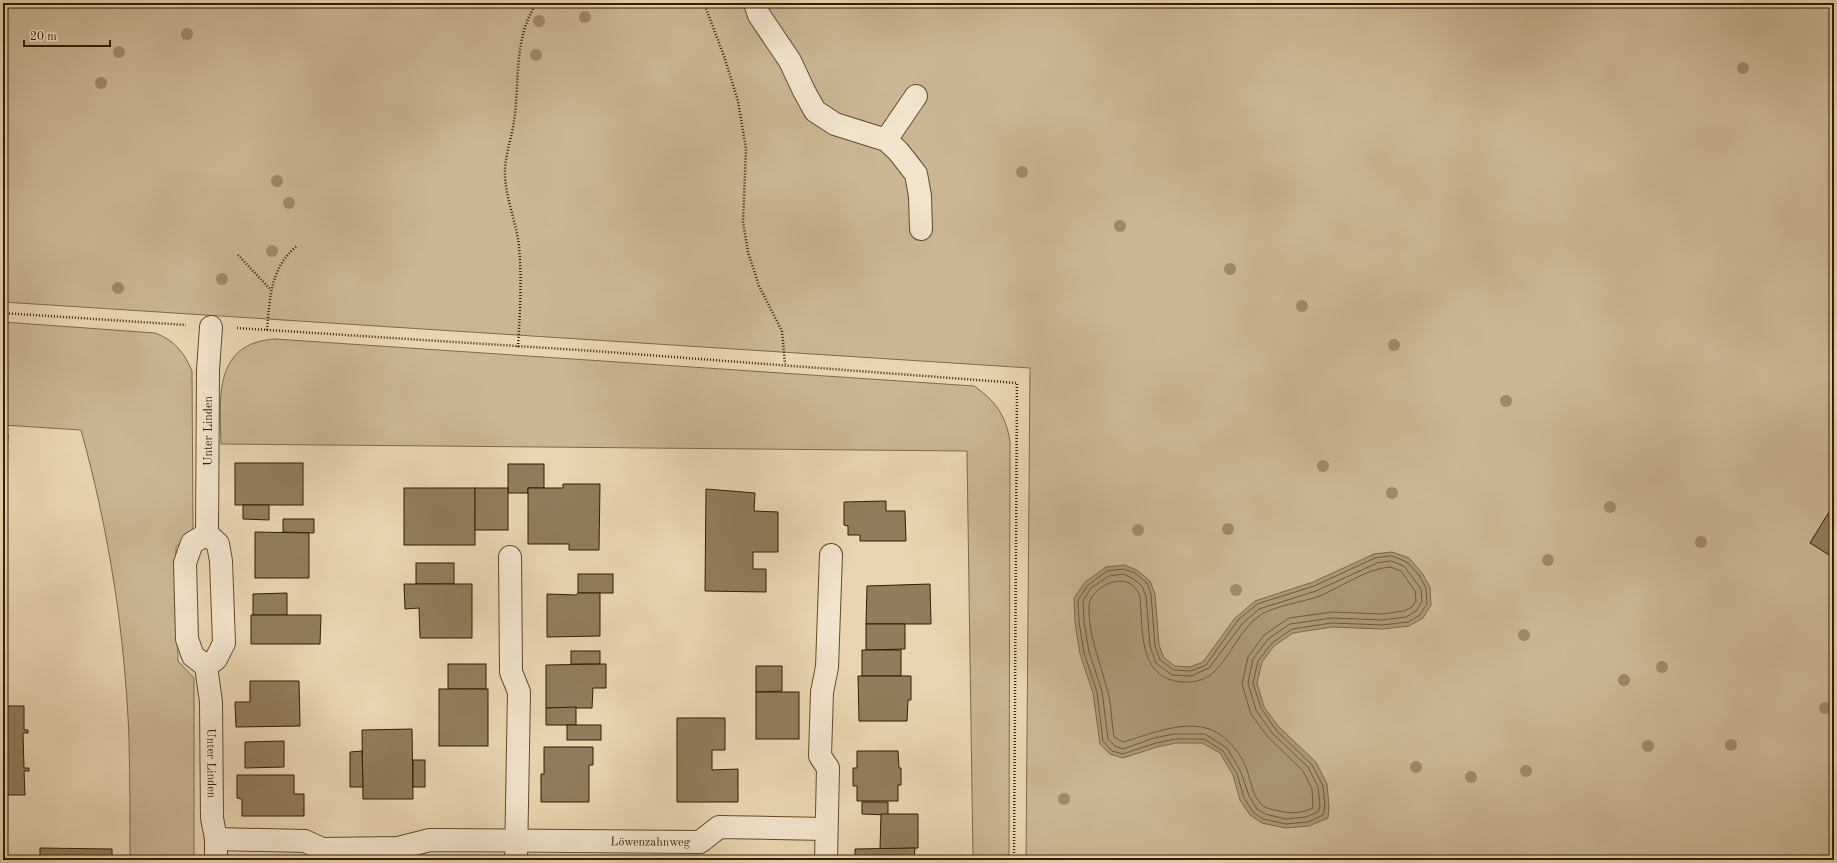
<svg xmlns="http://www.w3.org/2000/svg" width="1837" height="863" font-family="'Old Standard TT',serif">
<rect width="100%" height="100%" fill="#e9d6b0"/>
<filter id="stains"><feTurbulence type="fractalNoise" baseFrequency=".005" numOctaves="4"/><feColorMatrix values="0 0 0 0 .2 0 0 0 0 .09 0 0 0 0 .02 0 0 0 .5 -.17"/></filter>
<radialGradient id="worn" r=".72"><stop offset=".6" stop-color="#630" stop-opacity="0"/><stop offset="1" stop-color="#630" stop-opacity=".3"/></radialGradient>
<g fill="#cab792" stroke="#7e6a49">
<path d="M3,3H1834V860H1026L1030,368L3,302Z"/>
<path d="M3,322L155,333C174,340 184,352 192,371L193,530L176,547L178,661L194,678V860H130C130,820 130,779 129,739C125,634 109,531 81,430L3,425Z"/>
<path d="M275,339L974,386C995,400 1006,416 1010,441L1009,860H973L967,451L221,444C220,398 213,343 275,339Z"/>
</g>
<path fill="#ab9774" stroke="#7b6646" d="M1392,552L1409,558L1422,573L1430,587L1431,605L1423,618L1409,626L1383,629L1332,627L1293,633L1274,646L1262,662L1257,683L1264,707L1279,727L1316,762L1327,784L1329,807L1328,818L1309,826L1285,828L1262,823L1250,815L1240,800L1233,775L1220,753L1202,743H1176L1157,747L1123,758L1110,754L1100,744L1093,693L1080,654L1075,623L1074,598L1085,582L1106,567L1124,565L1137,570L1150,581L1155,594L1159,645L1164,658L1175,666L1190,667L1203,662L1235,618L1255,601L1313,582L1374,554Z"/>
<g fill="none" stroke-linecap="round" stroke-linejoin="round">
<g stroke="#6e5a3a" stroke-width="1">
<path d="M1392,556L1407,562L1419,575L1426,588L1427,604L1420,615L1408,622L1383,625L1332,623L1292,629L1272,643L1258,661L1253,683L1261,708L1276,730L1312,765L1323,786L1325,806L1323,815L1308,822L1286,824L1263,819L1253,812L1244,798L1237,774L1223,751L1204,739H1175L1156,743L1123,754L1112,751L1103,741L1097,692L1084,653L1079,622L1078,600L1088,585L1107,571L1123,569L1135,573L1147,583L1151,594L1155,646L1160,660L1174,670L1191,671L1206,665L1238,620L1257,604L1314,586L1375,558Z"/>
<path d="M1391,561L1404,566L1421,589L1422,602L1416,611L1406,617L1382,620L1332,618L1290,624L1268,639L1253,659L1248,683L1256,710L1272,733L1308,767L1318,787L1320,806L1318,812L1306,817L1286,819L1265,814L1257,809L1249,796L1241,772L1227,748L1205,734H1174L1154,738L1123,749L1115,746L1108,739L1102,691L1089,652L1084,622L1083,601L1091,588L1109,576L1123,574L1132,578L1142,586L1146,596L1150,646L1156,663L1172,675L1191,676L1209,668L1242,624L1259,609L1316,591L1377,563Z"/>
<path d="M1390,567L1401,571L1415,591L1416,601L1412,607L1404,611L1382,614L1332,612L1289,618L1264,635L1248,657L1242,684L1251,714L1268,737L1303,771L1312,789L1313,808C1303,813 1291,814 1280,811C1274,810 1266,809 1261,804C1252,795 1251,781 1247,770C1241,753 1225,733 1206,728C1179,721 1148,735 1123,742L1114,737C1111,721 1112,704 1107,689C1100,661 1088,635 1089,605C1090,587 1130,566 1140,597C1143,630 1138,679 1182,682C1192,683 1206,680 1213,673C1232,655 1240,628 1262,614C1276,606 1301,602 1317,597C1341,588 1364,569 1390,567Z"/>
</g>
</g>
<g fill="#917d5c" stroke="#321d00">
<path d="M3,435H8L4,498H3Z"/>
<rect x="235" y="463" width="68" height="42"/>
<path d="M508,464H544V488H528V493H508Z"/>
<path d="M563,484H600L599,550H569V544H528V488H563Z"/>
<rect x="404" y="488" width="71" height="57"/>
<rect x="475" y="488" width="33" height="42"/>
<path d="M706,489L755,493L754,511L778,512V552H753V569H766V592L705,591Z"/>
<path d="M886,501V511H905L906,541H860V535H848V526L844,525V502Z"/>
<path d="M1834,504V558L1810,543Z"/>
<path d="M243,505H269V520L243,519Z"/>
<path d="M283,519H314V533L283,532Z"/>
<path d="M255,532L309,533V578H255Z"/>
<rect x="416" y="563" width="38" height="21"/>
<rect x="578" y="574" width="35" height="19"/>
<path d="M404,584H472V638H420L419,608L405,609Z"/>
<path d="M930,584L931,624H866L867,586Z"/>
<path d="M287,593V615H253V594Z"/>
<path d="M578,593H600V636L547,637V594L576,595Z"/>
<path d="M251,615H321L320,644H251Z"/>
<path d="M866,624H905V649L866,650Z"/>
<rect x="862" y="650" width="39" height="26"/>
<rect x="571" y="651" width="29" height="13"/>
<rect x="448" y="664" width="38" height="25"/>
<path d="M606,664V688H593L592,708H546V665Z"/>
<path d="M756,666H782V691L756,692Z"/>
<path d="M858,676H911V700H908L907,721H859Z"/>
<path d="M250,681H299L300,726L236,727L235,702H250Z"/>
<rect x="439" y="689" width="49" height="57"/>
<rect x="756" y="692" width="43" height="47"/>
<path d="M3,706H24V730H28V733H23L24,768H29V771H24L25,795H3Z"/>
<path d="M576,707V725H546V708Z"/>
<path d="M677,718H725V750H712V770L738,769V802H677Z"/>
<rect x="567" y="725" width="34" height="15"/>
<path d="M412,729L413,799H363L362,730Z"/>
<path d="M284,741V767L245,768V742Z"/>
<path d="M544,747H593V765H589V802H541V774H544Z"/>
<path d="M362,751L363,787H350V752Z"/>
<path d="M857,751H898L899,768H901V785H898V801H857V786H853V768H857Z"/>
<rect x="413" y="760" width="12" height="27"/>
<path d="M237,775H294V794H304V816H242V799L237,798Z"/>
<path d="M862,802H888V815L862,814Z"/>
<path d="M881,814H918V848L880,849Z"/>
<path d="M40,848L112,849V860H40Z"/>
<path d="M915,848L914,860H855V849Z"/>
</g>
<g fill="none" stroke-linecap="round" stroke-linejoin="round">
<defs>
<g id="minor">
<path d="M755,3L759,15L790,61L804,91L815,111L835,124L886,140L898,151L916,174L920,196L921,229"/>
<path d="M886,140L916,96"/>
<path id="s1" d="M211,327L208,370L207,534L218,544L221,561L224,643L216,659L206,666L211,702L212,818L216,839V860"/>
<path d="M510,557L511,672L519,692L516,860"/>
<path d="M206,666L193,656L187,639L185,563L192,543L207,534"/>
<path id="s2" d="M216,839L305,841L322,849L398,848L430,840L700,842L719,827L826,829"/>
<path d="M826,860L828,768L820,756L822,692L827,667L831,555"/>
</g>
</defs>
<use href="#minor" stroke="#604b2c" stroke-width="24"/>
<g stroke="#321d00" stroke-width="2.5" stroke-dasharray="1 2" stroke-linecap="butt">
<path d="M704,3L724,56L738,101L746,149L743,222L748,252L759,286L782,331L785,364"/>
<path d="M238,255L270,289"/>
<path d="M3,313L186,325"/>
<path d="M237,328L594,351L1017,383L1014,860"/>
<path d="M267,330C270,298 270,268 297,246"/>
<path d="M518,347C520,313 522,280 519,246C516,220 504,195 505,169C506,153 512,136 514,121C520,82 513,37 537,3"/>
</g>
<use href="#minor" stroke="#f1e4cc" stroke-width="22"/>
</g>
<g fill="#9e8a67">
<circle cx="585" cy="17" r="6"/>
<circle cx="539" cy="21" r="6"/>
<circle cx="187" cy="34" r="6"/>
<circle cx="119" cy="52" r="6"/>
<circle cx="536" cy="55" r="6"/>
<circle cx="1743" cy="68" r="6"/>
<circle cx="101" cy="83" r="6"/>
<circle cx="1022" cy="172" r="6"/>
<circle cx="277" cy="181" r="6"/>
<circle cx="289" cy="203" r="6"/>
<circle cx="1120" cy="226" r="6"/>
<circle cx="272" cy="251" r="6"/>
<circle cx="1230" cy="269" r="6"/>
<circle cx="222" cy="279" r="6"/>
<circle cx="118" cy="288" r="6"/>
<circle cx="1302" cy="306" r="6"/>
<circle cx="1394" cy="345" r="6"/>
<circle cx="1506" cy="401" r="6"/>
<circle cx="1323" cy="466" r="6"/>
<circle cx="1392" cy="493" r="6"/>
<circle cx="1610" cy="507" r="6"/>
<circle cx="1228" cy="529" r="6"/>
<circle cx="1138" cy="530" r="6"/>
<circle cx="1701" cy="542" r="6"/>
<circle cx="1548" cy="560" r="6"/>
<circle cx="1236" cy="590" r="6"/>
<circle cx="1524" cy="635" r="6"/>
<circle cx="1662" cy="667" r="6"/>
<circle cx="1624" cy="680" r="6"/>
<circle cx="1825" cy="708" r="6"/>
<circle cx="1731" cy="745" r="6"/>
<circle cx="1648" cy="746" r="6"/>
<circle cx="1416" cy="767" r="6"/>
<circle cx="1526" cy="771" r="6"/>
<circle cx="1471" cy="777" r="6"/>
<circle cx="1064" cy="799" r="6"/>
</g>
<g text-anchor="middle" stroke-width="3" stroke-linejoin="round" paint-order="stroke">
<g font-size="12" fill="#321d00" stroke="#f1e4cc">
<text transform="translate(208 431) rotate(-90)" y="4">Unter Linden</text>
<text dy="4" stroke="none"><textPath href="#s1" startOffset="449">Unter Linden</textPath></text>
<text dy="4" stroke="none"><textPath href="#s2" startOffset="437">Löwenzahnweg</textPath></text>
</g>
</g>
<rect width="1837" height="863" fill="none" stroke="#e9d6b0" stroke-width="16"/>
<rect x="4" y="4" width="1829" height="855" fill="none" stroke="#321d00" stroke-width="2"/>
<rect x="8" y="8" width="1821" height="847" fill="none" stroke="#321d00"/>
<path d="M24 40v6h86v-6" fill="none" stroke="#321d00" stroke-width="2"/>
<text x="30" y="40" font-size="12" fill="#321d00" stroke="#f1e4cc" stroke-width="3" paint-order="stroke">20 m</text>
<rect width="100%" height="100%" filter="url(#stains)"/>
<rect width="100%" height="100%" fill="url(#worn)"/>
</svg>
